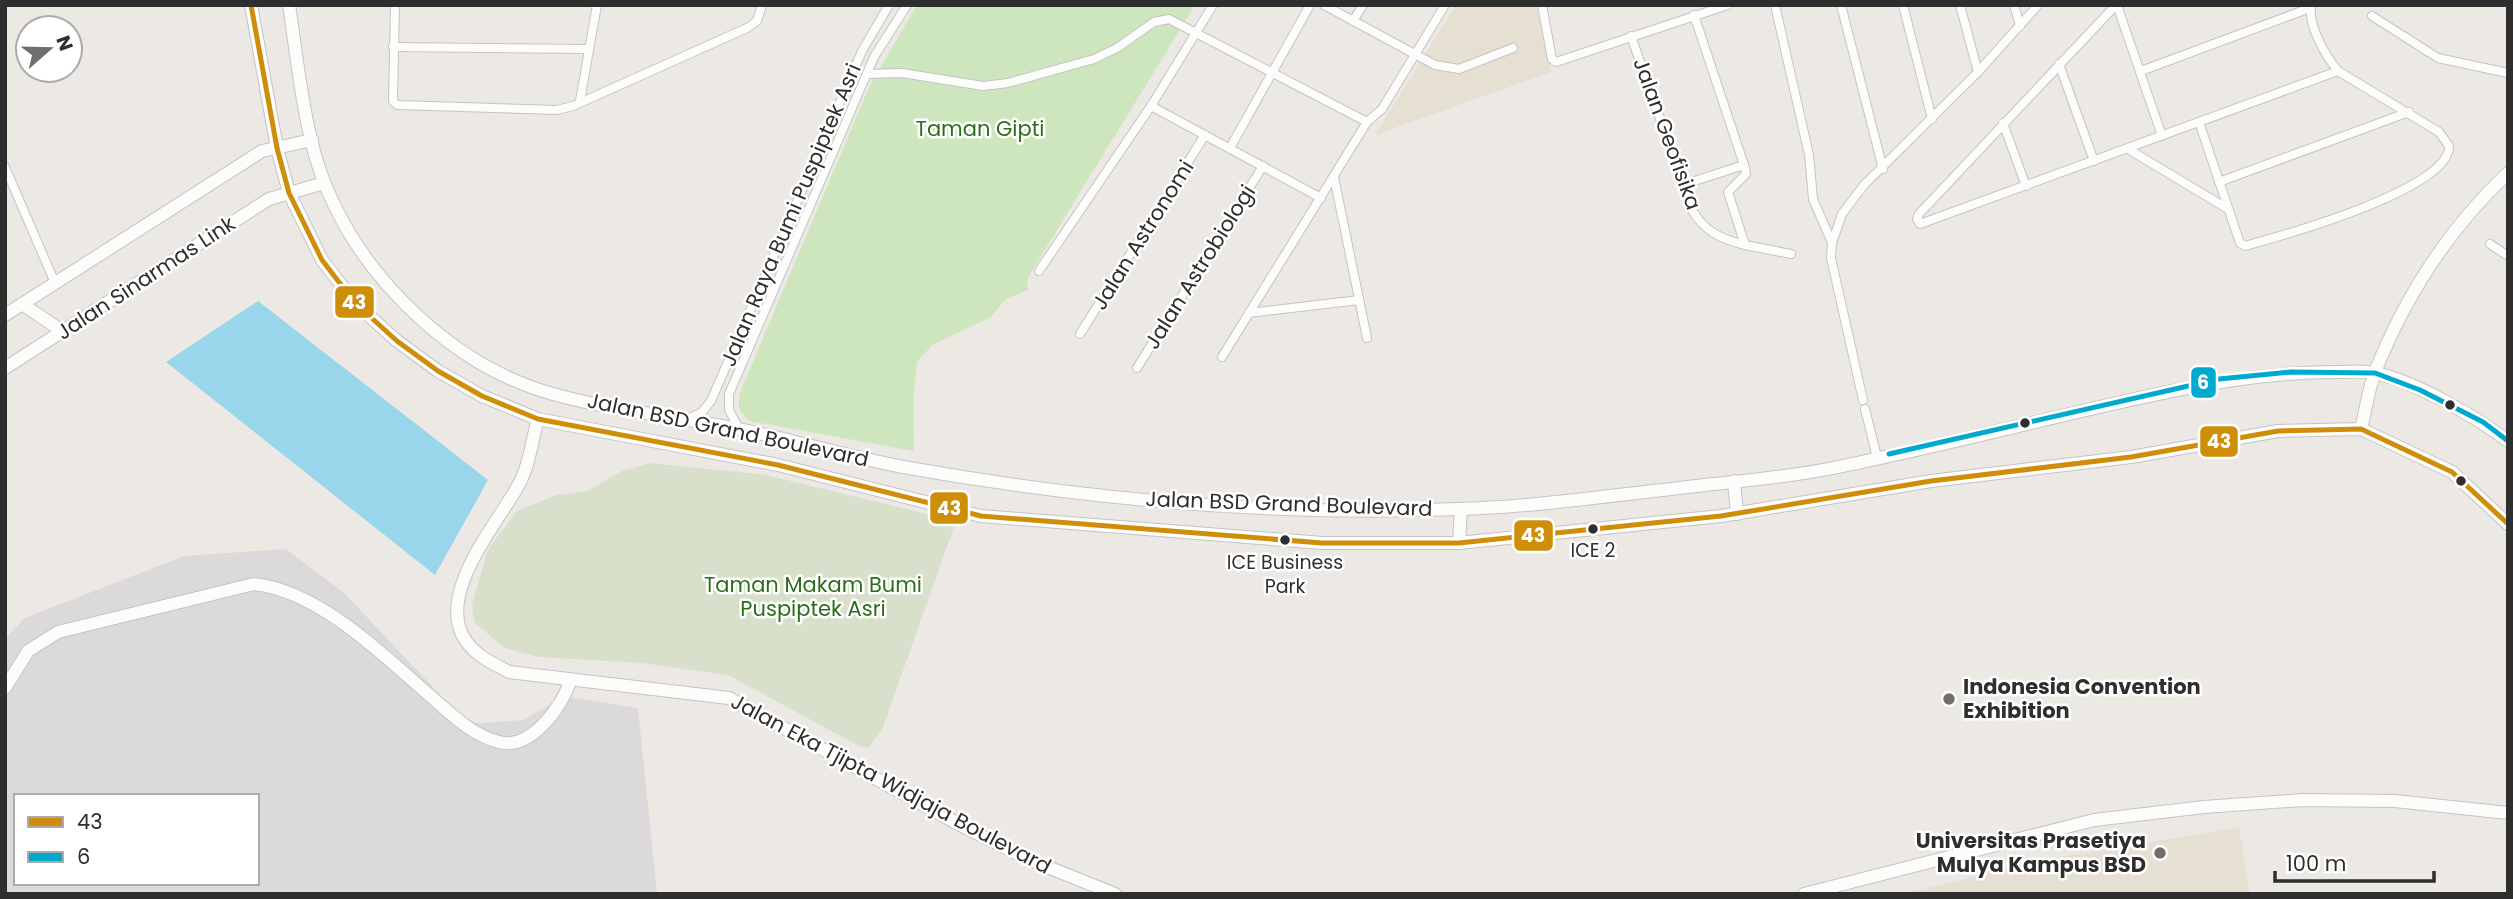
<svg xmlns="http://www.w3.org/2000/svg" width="2513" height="899" font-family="Poppins,sans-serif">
<rect width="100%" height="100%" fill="#ece8e4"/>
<path fill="#dcd9db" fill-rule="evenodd" d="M286,549L343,592L468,724L524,720L564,696L638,708L657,894H5V639L25,618L184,556ZM16,796H257V883H16Z"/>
<g fill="#e6e0d3">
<path d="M1456,5H1536L1551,72L1375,135Z"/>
<path d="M2239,827L2250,894H1905L2031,862Z"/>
</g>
<path fill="#cee6be" d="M917,5H1195L1027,279L1028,290L1006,299L991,317L932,345L917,362L913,401L914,451L749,421L739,409V395L870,85Z"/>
<path fill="#d8e0cc" d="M650,463L766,475L956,521L882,730L868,748L861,747L728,675L642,663L538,657L504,648L474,622L472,605L488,549L517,511L557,495L587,491L622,471Z"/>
<path fill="#99d6ec" d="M258,301L488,480L435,575L166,362Z"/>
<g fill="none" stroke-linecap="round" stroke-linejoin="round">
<defs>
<g id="street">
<path d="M395,5L393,101L397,105L557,110L573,106L747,28L757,21L762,5"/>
<path d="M1324,5L1435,65L1459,69L1513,48"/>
<path d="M1542,5L1552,59L1556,62L1728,5"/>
<path d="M1775,5L1809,155L1813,199L1832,243"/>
<path d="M1841,5L1883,169"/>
<path d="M1903,5L1932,119"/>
<path d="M1960,5L1978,72"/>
<path d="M2014,5L2020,26"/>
<path d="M2116,5L1919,214L1917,219L1920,224L2338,71"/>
<path d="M2117,5L2162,136"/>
<path d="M2372,16L2438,58L2508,73"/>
<path d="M1353,21L1363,5"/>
<path d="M1631,36L1692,210C1705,232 1721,239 1745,245L1728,192L1746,174L1745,168L1694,15"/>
<path d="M393,47L589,49"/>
<path d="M2059,64L2094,161"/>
<path d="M2141,71L2310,8"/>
<path d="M867,74L902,73L983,86L1008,83L1094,59L1117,48L1154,22L1169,19L1367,122"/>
<path d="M580,101L597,5"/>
<path d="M1151,106L1321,198"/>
<path d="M2199,122L2240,243L2245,246C2281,236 2451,189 2449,146L2439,132L2338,71C2325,55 2308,26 2311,5"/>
<path d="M2003,123L2026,186"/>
<path d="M1230,148L1310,5"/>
<path d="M2128,149L2228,209"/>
<path d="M5,167L55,283"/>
<path d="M1334,177L1367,338"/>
<path d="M2219,182L2409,112"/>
<path d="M1682,185L1744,165"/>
<path d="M2490,244L2508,256"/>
<path d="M1745,245L1791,254"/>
<path d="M1039,271L1151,106L1213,5"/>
<path d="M1249,313L1359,300"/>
<path d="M1080,334L1205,135"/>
<path d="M1222,357L1367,122L1382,109L1445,5"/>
<path d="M1137,368L1263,166"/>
<path d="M1863,400L1831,258L1832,243L1842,214L1864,185L1978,72L2038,5"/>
<path d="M1865,409L1877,457"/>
<path d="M688,419L702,412L711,401L862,51L889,5"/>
<path d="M739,429L729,410V394L874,57L907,5"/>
</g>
<g id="secondary">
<path d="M251,5L277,148L289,193L322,260L355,303L397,341L438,371L482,396L538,419L778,465L981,516L1322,543H1459L1721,516L1931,481L2131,457L2278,431L2361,429L2452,472L2508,524"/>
<path d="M289,5C298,63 304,136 327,189C366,282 455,367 553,394C621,413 693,418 762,434C811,445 859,459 909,468C1089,500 1275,516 1458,509C1530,507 1600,497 1671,489C1724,482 1780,479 1833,468C1931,448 2028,423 2126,401C2197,385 2264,372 2337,372C2348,372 2363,370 2374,373C2413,380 2476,417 2508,441"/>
<path d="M22,304L62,331"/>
<path d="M5,315L262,151L312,140"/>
<path d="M5,368L269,199L324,183"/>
<path d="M538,419C532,440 529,467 518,486C497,524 434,596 466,641C476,656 494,664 509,672L729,698L964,827L1030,860L1115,894"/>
<path d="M2361,429C2366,410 2368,390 2375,372C2405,297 2449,228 2508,173"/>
<path d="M1734,481L1737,514"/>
<path d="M1459,543L1461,509"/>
<path d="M5,688L28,651L58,632L254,584C318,591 380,652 428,694C449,712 471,735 499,742C530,751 563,706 570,681"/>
<path d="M1804,894L2094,820L2204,807L2303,800L2395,801L2508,813"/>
</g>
</defs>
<use href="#street" stroke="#c5c4c5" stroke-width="10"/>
<use href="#secondary" stroke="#c5c4c5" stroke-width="14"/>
<use href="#street" stroke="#fcfcfb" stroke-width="8"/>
<use href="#secondary" stroke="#fcfcfb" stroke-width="12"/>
<defs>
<path id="bus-1" d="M251,5L277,148L289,193L322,260L355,303L397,341L438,371L482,396L538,419L778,465L981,516L1322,543H1459L1721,516L1931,481L2131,457L2278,431L2361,429L2452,472L2508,524"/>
<path id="bus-2" d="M1889,454L2219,379L2291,372L2375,373L2420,390L2483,422L2508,441"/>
</defs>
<use href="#bus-1" stroke="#fff" stroke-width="10"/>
<use href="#bus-2" stroke="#fff" stroke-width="10"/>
<use href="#bus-1" stroke="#cf8e09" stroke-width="5"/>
<use href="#bus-2" stroke="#00a9ce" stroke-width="5"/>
</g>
<g fill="#2e2e2e" stroke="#fff" stroke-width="2.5">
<circle cx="2450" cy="405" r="6"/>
<circle cx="2025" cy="423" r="6"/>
<circle cx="2461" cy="481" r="6"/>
<circle cx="1593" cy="529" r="6"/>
<circle cx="1285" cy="540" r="6"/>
</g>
<g fill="#706f6e" stroke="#fff" stroke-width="2.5">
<circle cx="1949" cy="699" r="7"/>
<circle cx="2160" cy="853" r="7"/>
</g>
<g text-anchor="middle" stroke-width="5" stroke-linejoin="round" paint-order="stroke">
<g font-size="19" fill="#2e2e2e" stroke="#fff">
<text x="1593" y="557">ICE 2</text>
<text x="1285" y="569">ICE Business<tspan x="1285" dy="24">Park</tspan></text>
</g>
<g font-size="21" fill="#2c6e1b" stroke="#fff">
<text x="980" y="136">Taman Gipti</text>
<text x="813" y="592">Taman Makam Bumi<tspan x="813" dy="24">Puspiptek Asri</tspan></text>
</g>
<g font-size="21" fill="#2e2e2e" stroke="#fff">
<text transform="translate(1667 134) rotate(70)" y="7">Jalan Geofisika</text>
<text transform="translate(791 215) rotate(-67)" y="7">Jalan Raya Bumi Puspiptek Asri</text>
<text transform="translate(1143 235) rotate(-58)" y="7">Jalan Astronomi</text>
<text transform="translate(1200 267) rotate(-58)" y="7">Jalan Astrobiologi</text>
<text transform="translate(146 278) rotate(-33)" y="7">Jalan Sinarmas Link</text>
<text transform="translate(728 430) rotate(12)" y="7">Jalan BSD Grand Boulevard</text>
<text transform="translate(1289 504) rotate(2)" y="7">Jalan BSD Grand Boulevard</text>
<text transform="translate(891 784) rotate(28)" y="7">Jalan Eka Tjipta Widjaja Boulevard</text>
</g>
<g font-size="21" font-weight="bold" fill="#2e2e2e" stroke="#fff" text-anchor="start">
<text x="1963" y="694">Indonesia Convention<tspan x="1963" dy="24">Exhibition</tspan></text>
<text x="2146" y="848" text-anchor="end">Universitas Prasetiya<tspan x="2146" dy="24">Mulya Kampus BSD</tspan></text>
</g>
</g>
<g stroke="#fff" stroke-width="2.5">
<rect x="334" y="285" width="41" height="34" rx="7" fill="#cf8e09"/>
<rect x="2190" y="366" width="27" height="33" rx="7" fill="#00a9ce"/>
<rect x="2199" y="425" width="40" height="33" rx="7" fill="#cf8e09"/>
<rect x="929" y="491" width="40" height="34" rx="7" fill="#cf8e09"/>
<rect x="1513" y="519" width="41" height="33" rx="7" fill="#cf8e09"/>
</g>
<g font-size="19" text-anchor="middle" font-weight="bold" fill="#fff">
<text x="354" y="309">43</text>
<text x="2203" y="389">6</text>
<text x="2219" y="448">43</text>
<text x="949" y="515">43</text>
<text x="1533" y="542">43</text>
</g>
<rect width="2513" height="899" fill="none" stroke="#2e2e2e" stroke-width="14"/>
<rect x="14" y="794" width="245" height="91" fill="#ffffff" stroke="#ababab" stroke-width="2"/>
<rect x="28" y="817" width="35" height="10" fill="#cf8e09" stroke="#ababab" stroke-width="2"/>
<text x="77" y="829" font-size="21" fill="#2e2e2e">43</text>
<rect x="28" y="852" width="35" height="10" fill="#00a9ce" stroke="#ababab" stroke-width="2"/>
<text x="77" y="864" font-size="21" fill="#2e2e2e">6</text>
<g transform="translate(49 49) rotate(70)"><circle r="33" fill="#ffffff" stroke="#ababab" stroke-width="2"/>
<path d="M0-5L12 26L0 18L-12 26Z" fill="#706f6e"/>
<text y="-10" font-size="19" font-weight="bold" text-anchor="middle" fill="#2e2e2e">N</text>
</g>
<path d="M2275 871v10h159v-10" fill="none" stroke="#2e2e2e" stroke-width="3.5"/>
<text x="2286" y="871" font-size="21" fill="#2e2e2e" stroke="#ffffff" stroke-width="5" paint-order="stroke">100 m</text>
</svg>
